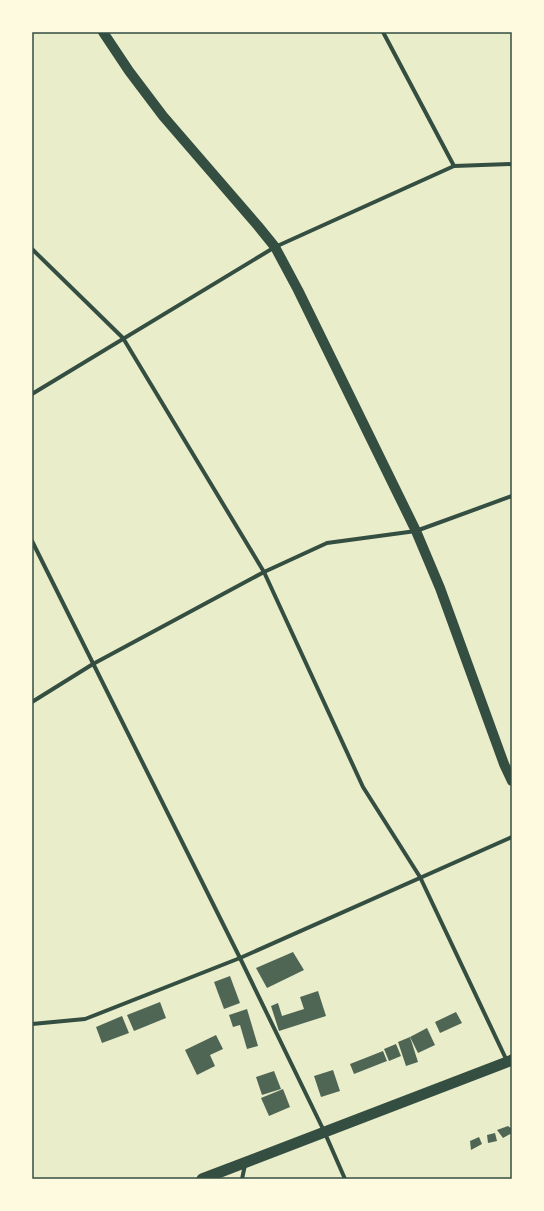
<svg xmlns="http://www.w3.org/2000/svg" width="544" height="1211" font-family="Cabin,sans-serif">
<rect width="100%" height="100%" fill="#e9edc9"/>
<g fill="#4f6655">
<path d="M293,952L304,970L267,988L256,968Z"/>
<path d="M230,976L240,1003L224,1009L214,982Z"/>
<path d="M318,991L326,1016L279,1031L271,1006L278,1003L282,1016L304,1009L300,997Z"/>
<path d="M160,1002L166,1018L134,1031L127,1015Z"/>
<path d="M247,1009L258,1046L247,1049L240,1025L233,1027L229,1015Z"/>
<path d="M456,1012L462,1023L440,1033L435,1022Z"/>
<path d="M122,1016L129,1033L102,1043L96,1027Z"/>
<path d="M427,1028L435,1045L418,1053L410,1037Z"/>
<path d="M216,1035L223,1049L210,1055L215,1066L197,1075L185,1050Z"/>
<path d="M410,1037L418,1062L406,1066L398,1042Z"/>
<path d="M396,1044L401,1056L389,1061L384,1049Z"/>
<path d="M383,1051L387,1061L354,1074L350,1064Z"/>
<path d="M333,1070L340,1091L321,1097L314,1076Z"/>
<path d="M274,1071L281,1089L262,1095L256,1077Z"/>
<path d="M283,1089L290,1107L269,1116L261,1098Z"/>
<path d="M508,1126L512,1129V1133L503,1138L497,1130Z"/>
<path d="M495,1133L497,1141L488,1143L487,1135Z"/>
<path d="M479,1137L482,1144L471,1150L470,1141Z"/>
</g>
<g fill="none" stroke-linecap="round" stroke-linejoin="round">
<g stroke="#344e41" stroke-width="4">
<path d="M383,32L454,166"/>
<path d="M32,249L123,338L264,572L363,787L420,877L507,1061"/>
<path d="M32,394L275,247L454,166L512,164"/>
<path d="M32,541L240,958L324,1131L345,1179"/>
<path d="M32,702L93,664L264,572L327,543L416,531L512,496"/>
<path d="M32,1024L85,1019L240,958L512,837"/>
<path d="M242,1179L245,1165"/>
</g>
<path stroke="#344e41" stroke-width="10" d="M103,32L129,71L163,116L258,226L275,247L298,290L416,531L440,588L504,764L512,781"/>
<path stroke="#344e41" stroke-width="11" d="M202,1179L512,1060"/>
</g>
<rect width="544" height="1211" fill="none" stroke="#fefae0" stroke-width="66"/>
<rect x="33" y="33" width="478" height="1145" fill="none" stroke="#344e41" stroke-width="1.5"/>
</svg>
